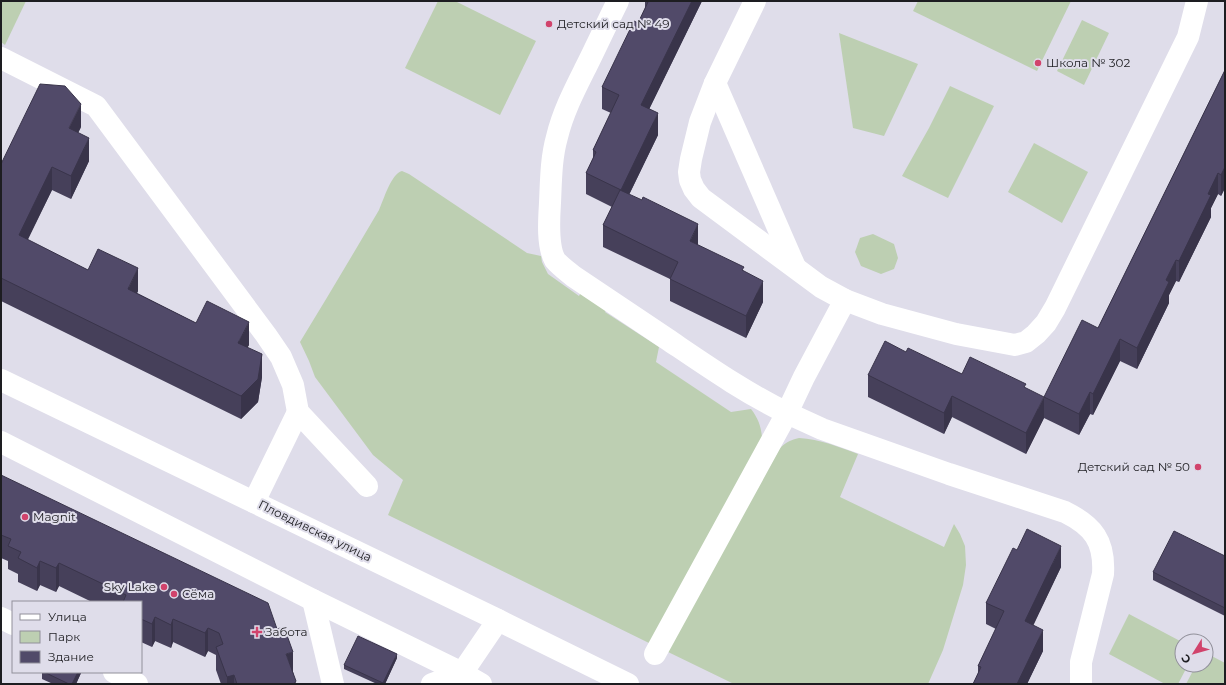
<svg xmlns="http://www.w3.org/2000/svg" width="1226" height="685" font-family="Montserrat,sans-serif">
<rect width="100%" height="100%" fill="#dfddea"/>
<g fill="#bdcfb2">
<path d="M2,1H26L5,45L1,42V3Z"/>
<path d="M438,1H455L536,41L500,115L405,68Z"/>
<path d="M918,1H1071L1037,71L913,11Z"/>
<path d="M1082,20L1109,33L1084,85L1057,71Z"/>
<path d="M839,33L918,64L884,136L853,128Z"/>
<path d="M950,86L994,106L948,198L902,176L929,128Z"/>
<path d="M1034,143L1088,172L1062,223L1008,192Z"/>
<path d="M402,171L409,174L527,253L541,256L542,262L548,274L579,296L582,290L608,307L605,312L659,347L656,362L731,412L751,409C758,418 761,426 762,437L651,644L388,515L403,480L373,455L315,377L309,361L300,342C327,298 353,254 379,210C384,199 391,174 402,171Z"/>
<path d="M873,234L894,244L898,258L894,269L881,274L861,266L855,252L860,238Z"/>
<path d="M799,438C820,439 839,447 858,454L840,497L944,547L954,524L960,534L965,546L966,565L963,585L943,650L928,684H734L666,651L780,448C786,442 791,440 799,438Z"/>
<path d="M1129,614L1182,642V665H1188L1178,684H1165L1109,654Z"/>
<path d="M1206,653L1225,663V684H1186L1196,665H1206Z"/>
</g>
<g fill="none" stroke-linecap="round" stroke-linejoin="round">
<g stroke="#fff" stroke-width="22">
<path d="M618,1C607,23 597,45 586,67C575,89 563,112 557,137C551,158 551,181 550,203C549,219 547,246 555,260C560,266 567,271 573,276C604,297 636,318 667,339C707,366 744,392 787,413L655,654"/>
<path d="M755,1L715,83L700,122L691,159L689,172L690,180L694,189L701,198L821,287L845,300L882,314L956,334L1015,345L1026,342L1036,334L1046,323L1055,308L1188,37L1197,1"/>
<path d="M1,58L96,106L266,335L281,357L293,385L298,412L367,486"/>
<path d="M715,83L795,267"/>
<path d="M845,300L804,377L787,413L822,429L949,474L1065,512C1093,526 1105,541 1103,574L1081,662V684"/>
<path d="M1,380L498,620L628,684"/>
<path d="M1,442L313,600L462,673L481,684"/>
<path d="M254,502L298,412"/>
<path d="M313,600L333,684"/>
<path d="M1,618L13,624"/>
<path d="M114,672L137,684"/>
<path d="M432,684L462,673L498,620"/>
</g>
</g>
<g fill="#46405a">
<path d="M645,1H702L649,109L658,135L629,195L698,245L744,271L763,302L746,338L670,301V279L603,247V225L612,207L586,194V173L593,159V150L611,113L602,109V87L638,23L645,9Z"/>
<path d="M1225,70V188L1221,196L1218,194L1211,208V217L1179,282L1176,281L1169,295V303L1137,369L1120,361L1093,415L1090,414L1079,435L1044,418V397L1098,328Z"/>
<path d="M81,127L78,133L89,161L71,199L52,190L27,240L88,270L138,291L137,293L196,323L249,345L247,347L262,377L258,402L241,419L1,301V164Z"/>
<path d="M906,352L962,374L1026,388L1044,418L1026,454L952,417L944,434L868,397V375Z"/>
<path d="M1,475L293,672L296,684H221L216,670V655L208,651L205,657L173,642L171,648L155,641L152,647L141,642V602H92L59,586L56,592L40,585L37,591L18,582V574L8,569V561L1,558Z"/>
<path d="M1017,550L1061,567L1033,625L1043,651L1027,684H973L978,674V666L996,629L986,624V603Z"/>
<path d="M1225,556V616L1153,580V572Z"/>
<path d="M397,658L385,684H377L344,669V665Z"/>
<path d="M42,672H81V673L76,684H53L42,679Z"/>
</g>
<g fill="#39344a">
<path d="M692,1H702L641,126V105Z"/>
<path d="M81,104V127L69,151V128Z"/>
<path d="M658,113V135L621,211V190Z"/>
<path d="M89,138V161L71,199V176Z"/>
<path d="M52,167V190L19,258V235Z"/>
<path d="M1225,167V188L1221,196V175Z"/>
<path d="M1218,173V194L1211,208V217L1179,282V261L1208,194Z"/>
<path d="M698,224V245L690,241Z"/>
<path d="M1176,260V281L1169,295V303L1137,369V348L1166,280Z"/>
<path d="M138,268V291L128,312V289Z"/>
<path d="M763,281V302L746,338V316Z"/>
<path d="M249,322V345L238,365V343Z"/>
<path d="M1120,339V361L1093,415V394Z"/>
<path d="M262,354V377L258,402L241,419V396Z"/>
<path d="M1090,392V414L1079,435V414Z"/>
<path d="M952,396V417L944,434V413Z"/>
<path d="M1044,397V418L1026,454V433Z"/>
<path d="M1061,546V567L1025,643V621Z"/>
<path d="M40,561V585L37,591V568Z"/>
<path d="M59,563V586L56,592V568Z"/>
<path d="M155,617V641L152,647V624Z"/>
<path d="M173,619V642L171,648V625Z"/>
<path d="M208,628V651L205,657V633Z"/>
<path d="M1043,630V651L1027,684H1017Z"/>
<path d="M293,652V675L286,654Z"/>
<path d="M397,654V658L385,684H383Z"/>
<path d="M78,672H81V673L76,684H72Z"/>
<path d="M234,675V684H227V677Z"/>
</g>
<g fill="#514a69" stroke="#39344a">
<path d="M646,1H692L641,105L658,113L621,190L586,173L596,152L593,150L619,95L602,87L634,21L638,23L648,2Z"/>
<path d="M1225,70V167L1221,175L1218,173L1208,194L1211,195L1179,261L1176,260L1166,280L1169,282L1137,348L1120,339L1093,394L1090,392L1079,414L1044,397L1082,320L1098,328Z"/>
<path d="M40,84L65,86L81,104L69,128L89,138L71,176L52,167L19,235L88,270L98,249L138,268L128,289L196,323L207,301L249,322L238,343L262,354L258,379L241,396L1,278V164Z"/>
<path d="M620,190L642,200L643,197L698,224L690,241L744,267L742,270L763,281L746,316L670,279L678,262L603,225Z"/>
<path d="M885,341L906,352L908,348L962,374L970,357L1026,384L1024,387L1044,397L1026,433L952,396L944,413L868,375Z"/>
<path d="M1,475L268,603L277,629L284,627L293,652L286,654L296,681L294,684H237L234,675L227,677L216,647L223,644L219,633L208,628L205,633L173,619L171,625L155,617L152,624L141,619V602H123L126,595L59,563L56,568L40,561L37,568L18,558L21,552L8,546L11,539L1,535Z"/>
<path d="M1027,529L1061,546L1025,621L1043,630L1017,684H973L981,667L978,666L1004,611L986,603L1013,548L1017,550Z"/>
<path d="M1174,531L1225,556V608L1153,572Z"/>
<path d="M358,636L397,654L383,683L344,665Z"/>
<path d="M44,672H78L72,684H69Z"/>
</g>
<g fill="#d1436c" stroke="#dfddea" stroke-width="1.5">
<circle cx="549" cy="24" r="4"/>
<circle cx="1038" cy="63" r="4"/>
<circle cx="1198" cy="467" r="4"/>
<circle cx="25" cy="517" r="4"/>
<circle cx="164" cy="587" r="4"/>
<circle cx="174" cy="594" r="4"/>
<path d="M255 626h4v4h4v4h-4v4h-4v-4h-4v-4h4z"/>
</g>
<g text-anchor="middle" stroke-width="4" stroke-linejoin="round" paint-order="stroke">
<g font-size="12" fill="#1d1d21" stroke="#dfddea" text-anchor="start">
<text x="557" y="28">Детский сад № 49</text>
<text x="1046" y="67">Школа № 302</text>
<text x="1190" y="471" text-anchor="end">Детский сад № 50</text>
<text x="33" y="521">Magnit</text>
<text x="156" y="591" text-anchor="end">Sky Lake</text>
<text x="182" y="598">Сёма</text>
<text x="265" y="636">Забота</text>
</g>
<g font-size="12" fill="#1d1d21" stroke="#dfddea">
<text transform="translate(315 531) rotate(26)" y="4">Пловдивская улица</text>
</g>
</g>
<rect width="1226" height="685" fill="none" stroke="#1d1d21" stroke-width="4"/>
<rect x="12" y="601" width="130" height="72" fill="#dfddea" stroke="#91909a"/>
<rect x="20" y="614" width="20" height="6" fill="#ffffff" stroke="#91909a"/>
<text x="48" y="621" font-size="12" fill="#1d1d21">Улица</text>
<rect x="20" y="631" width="20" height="12" fill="#bdcfb2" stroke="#91909a"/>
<text x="48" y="641" font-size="12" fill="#1d1d21">Парк</text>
<rect x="20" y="651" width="20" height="12" fill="#514a69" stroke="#91909a"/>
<text x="48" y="661" font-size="12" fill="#1d1d21">Здание</text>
<g transform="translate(1194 653) rotate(233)"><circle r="19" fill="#dfddea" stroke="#91909a"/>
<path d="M0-3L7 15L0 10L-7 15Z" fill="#d1436c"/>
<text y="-6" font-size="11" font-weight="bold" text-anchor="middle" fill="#1d1d21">С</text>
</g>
</svg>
